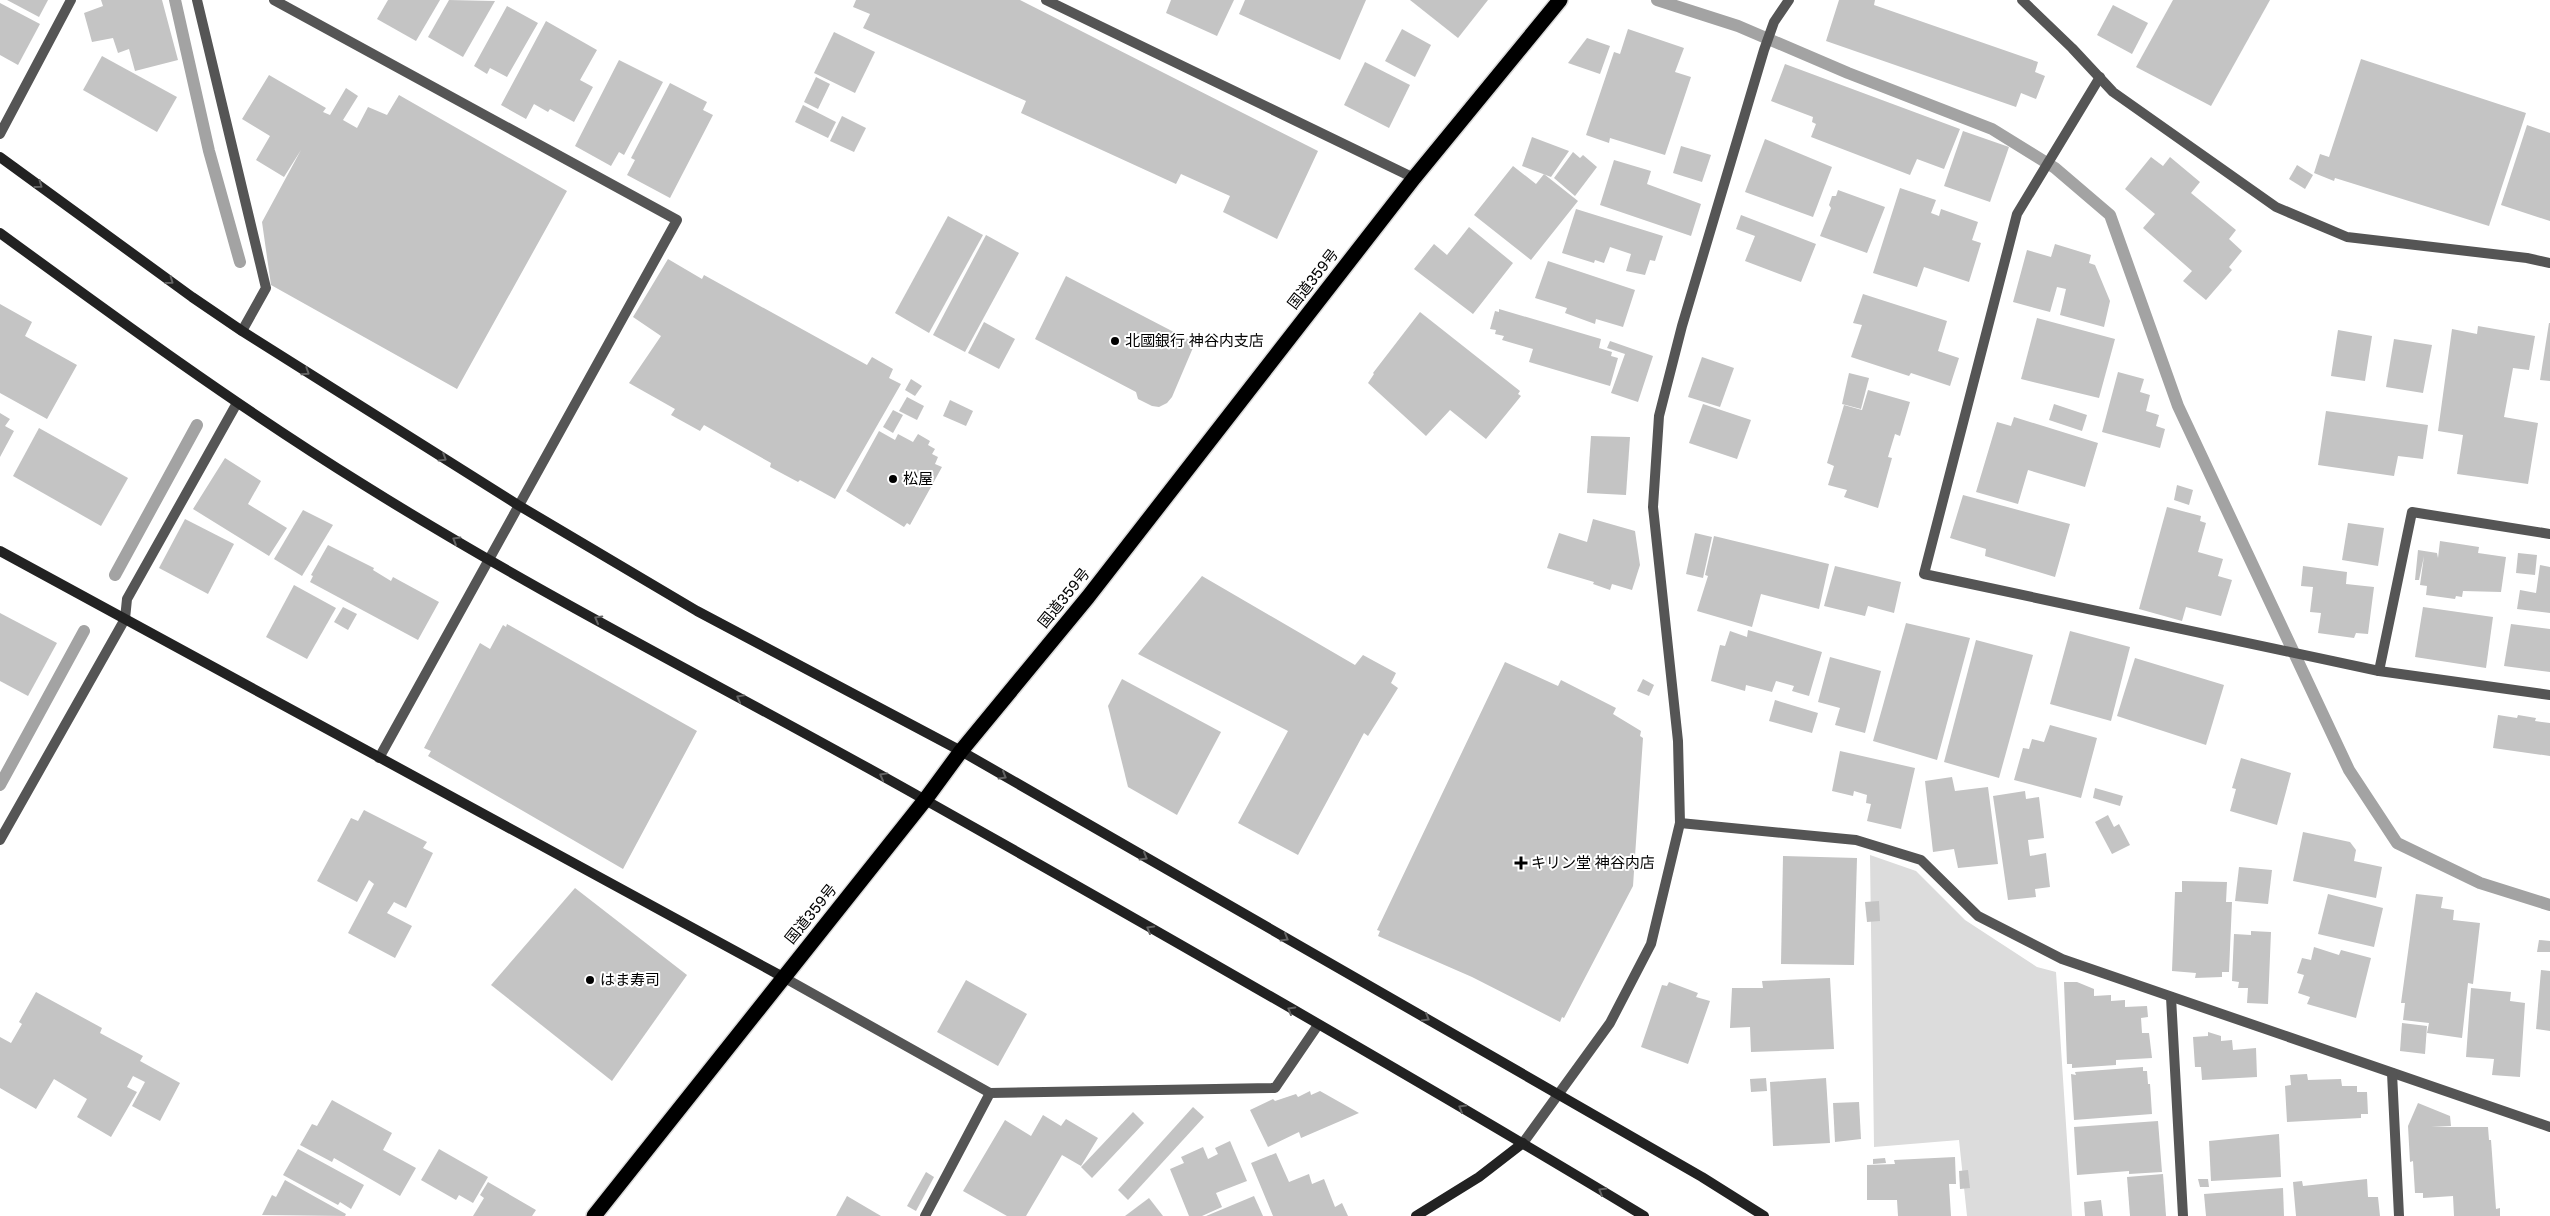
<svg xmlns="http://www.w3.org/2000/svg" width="2550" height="1216" font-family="'Golos Text','Noto Sans JP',sans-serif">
<rect width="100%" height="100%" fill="#fff"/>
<path fill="#dcdcdc" d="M1870,855L1916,871L1965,920L2037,967L2056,972L2072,1216H1967L1959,1140L1874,1147Z"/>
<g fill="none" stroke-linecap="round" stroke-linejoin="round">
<g stroke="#a3a3a3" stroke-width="12">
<path d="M175,0L209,151L240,262"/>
<path d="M1657,0L1738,26L1848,73L1992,129L2055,168L2110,215L2178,406L2349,770L2397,843L2480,883L2550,905"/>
<path d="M115,575L197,425"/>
<path d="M0,785L84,631"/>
</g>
</g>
<g fill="#c4c4c4">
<path d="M7,0H48L39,17Z"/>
<path d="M101,0H162L178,60L135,71L129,49L118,53L113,38L92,42L84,13L103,6Z"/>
<path d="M388,0H440L416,41L377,19Z"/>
<path d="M449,0L495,1L463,57L428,37Z"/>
<path d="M856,0H1020L1318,151L1277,239L1223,212L1230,196L1181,174L1176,184L1021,113L1026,101L863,28L870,14L853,7Z"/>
<path d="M1171,0H1234L1217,36L1166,13Z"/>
<path d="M1245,0H1366L1340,60L1239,14Z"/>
<path d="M1410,0H1488L1458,38Z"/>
<path d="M1839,0H1875L1874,5L2038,62L2035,72L2045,76L2036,99L2021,93L2016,107L1826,41Z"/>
<path d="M2173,0H2270L2211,106L2136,67Z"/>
<path d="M0,3L40,24L18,65L0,55Z"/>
<path d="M2113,5L2148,23L2132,54L2097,35Z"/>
<path d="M507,6L538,23L507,77L490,68L487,74L474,66Z"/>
<path d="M546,21L597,50L580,80L593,87L574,122L550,109L548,112L534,104L526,119L501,105Z"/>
<path d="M1402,29L1431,45L1415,77L1385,61Z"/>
<path d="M1628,29L1684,48L1675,72L1691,77L1665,155L1610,138L1609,143L1586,135L1614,52L1620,54Z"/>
<path d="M834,32L875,52L855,93L814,73Z"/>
<path d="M1587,38L1610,46L1600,74L1568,63Z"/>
<path d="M102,56L177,97L157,132L83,90Z"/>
<path d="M2361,59L2526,113L2489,226L2335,178L2334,181L2314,173L2320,154L2329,157Z"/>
<path d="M619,60L663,82L624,155L619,152L611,166L575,146Z"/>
<path d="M1365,62L1410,85L1389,128L1344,105Z"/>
<path d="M1785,64L1960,129L1944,169L1917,159L1910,175L1811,137L1816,124L1812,122L1813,117L1771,101Z"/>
<path d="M269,75L326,108L323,112L330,115L346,88L358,96L343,120L357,128L368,107L387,115L399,95L567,191L457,389L271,285L262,222L301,150L284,177L256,160L270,136L242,119Z"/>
<path d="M816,77L830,84L818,109L804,102Z"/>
<path d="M670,83L707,102L703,110L713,115L670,198L627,175L635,160L631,158Z"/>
<path d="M803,105L836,122L828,138L795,122Z"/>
<path d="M842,116L866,128L854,152L830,141Z"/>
<path d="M2527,125L2550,133V221L2501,205Z"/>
<path d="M1963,131L2009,147L1990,202L1944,186Z"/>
<path d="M1532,137L1569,151L1551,177L1522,166Z"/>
<path d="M1765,139L1832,167L1813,217L1745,192Z"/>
<path d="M1681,146L1711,155L1702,182L1673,173Z"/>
<path d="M1573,152L1580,158L1583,155L1597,167L1575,196L1554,178Z"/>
<path d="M2151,157L2163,166L2170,157L2200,182L2191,193L2236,230L2229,239L2242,251L2229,267L2232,270L2206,300L2183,281L2192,271L2143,228L2155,214L2125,189Z"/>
<path d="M1614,160L1651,171L1647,184L1701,204L1691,236L1600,205Z"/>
<path d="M2297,165L2313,175L2305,189L2289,179Z"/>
<path d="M1513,166L1536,184L1544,174L1578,201L1531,260L1474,215Z"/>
<path d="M1900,188L1936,200L1931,213L1939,216L1941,209L1978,222L1972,240L1981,243L1969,282L1924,267L1917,287L1873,273Z"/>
<path d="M1838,190L1885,207L1867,253L1820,236L1831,208L1829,205L1832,196H1836Z"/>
<path d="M1576,209L1663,236L1655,261L1650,260L1645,275L1626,271L1631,254L1610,247L1604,263L1595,260L1594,263L1562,253Z"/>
<path d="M1741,215L1816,244L1801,282L1745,261L1755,236L1736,229Z"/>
<path d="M948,216L983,235L929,333L895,313Z"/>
<path d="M1469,227L1513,263L1473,314L1414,269L1434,244L1447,255Z"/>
<path d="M986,235L1019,253L965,352L933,335Z"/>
<path d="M2055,244L2091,255L2089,263L2095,265L2110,301L2104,327L2060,315L2066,289L2057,287L2050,312L2013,302L2027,250L2051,257Z"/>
<path d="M668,259L702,279L704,275L867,365L872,357L893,369L889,378L901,384L835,499L800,480L798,482L770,467L771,463L704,425L700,431L671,415L675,409L629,383L661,336L633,317Z"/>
<path d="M1548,261L1635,290L1623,327L1596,319L1595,324L1565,313L1567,308L1535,298Z"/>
<path d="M1066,276L1195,343L1172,397L1167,403L1159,407L1152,406L1138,399L1136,392L1035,339Z"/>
<path d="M1863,294L1947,321L1938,351L1959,358L1950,386L1911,373L1909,376L1851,357L1862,325L1853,323Z"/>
<path d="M0,304L32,322L25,336L77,365L47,419L0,393Z"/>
<path d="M1499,309L1601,339L1599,348L1612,352L1611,356L1618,358L1610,386L1529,362L1533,349L1502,340L1504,336L1495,334L1496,330L1490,329L1495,311L1499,312Z"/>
<path d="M1420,312L1520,391L1518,394L1521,396L1486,439L1450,410L1426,436L1368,383L1374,374L1373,373Z"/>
<path d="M2037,318L2115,339L2099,398L2021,379Z"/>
<path d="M984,322L1015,339L999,369L968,353Z"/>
<path d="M2549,323H2550V381L2540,380Z"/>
<path d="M2478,326L2535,336L2529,370L2513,368L2504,417L2538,423L2528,484L2457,474L2463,435L2438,431L2452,329L2477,334Z"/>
<path d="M2338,330L2372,336L2365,381L2331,376Z"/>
<path d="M2394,339L2432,345L2423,393L2386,387Z"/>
<path d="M1610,341L1653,356L1638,402L1611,393L1625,354L1607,348Z"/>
<path d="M1702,357L1734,368L1720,407L1688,397Z"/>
<path d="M2118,372L2144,379L2140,392L2150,395L2146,411L2159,415L2156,426L2165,429L2160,448L2102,432Z"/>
<path d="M1849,373L1869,378L1861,409L1842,404Z"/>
<path d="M911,379L922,386L915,396L905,390Z"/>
<path d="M1868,390L1910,402L1900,436L1895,434L1888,457L1892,458L1878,508L1844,497L1847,490L1828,485L1834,466L1827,463L1844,405L1862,410Z"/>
<path d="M907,397L924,406L917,420L899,411Z"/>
<path d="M950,400L973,411L966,426L943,416Z"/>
<path d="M1703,404L1751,420L1737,459L1689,443Z"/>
<path d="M2054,404L2087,415L2082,431L2049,420Z"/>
<path d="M893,410L903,415L893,433L883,427Z"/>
<path d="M2326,411L2428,425L2423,459L2398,456L2394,476L2318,465Z"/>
<path d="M0,413L10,419L5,426L14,431L0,457Z"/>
<path d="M2014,417L2098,443L2085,487L2028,470L2018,504L1976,492L1997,422L2011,426Z"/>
<path d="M39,428L128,478L101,526L13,476Z"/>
<path d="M879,431L895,440L898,434L913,442L918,434L930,441L928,445L935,449L932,454L938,457L935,464L942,467L910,525L907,523L904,527L846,491Z"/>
<path d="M1591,436L1630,437L1626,495L1587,493Z"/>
<path d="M225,458L261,481L248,504L287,528L269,556L193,509Z"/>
<path d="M2177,485L2193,490L2189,505L2174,500Z"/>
<path d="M1963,495L2070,524L2055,577L1985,556L1986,549L1950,538Z"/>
<path d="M2167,507L2201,516L2200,521L2206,523L2198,552L2223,559L2218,576L2232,580L2221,616L2186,607L2182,621L2139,609Z"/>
<path d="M303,510L333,525L302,576L274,559Z"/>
<path d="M185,519L234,544L208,594L159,568Z"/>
<path d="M1593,519L1635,531L1640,565L1632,590L1612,584L1610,590L1593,584L1594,582L1547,568L1559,533L1587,542Z"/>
<path d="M2348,523L2384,528L2378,566L2342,560Z"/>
<path d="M1695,533L1712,537L1703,578L1686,574Z"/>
<path d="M1714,536L1829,564L1819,609L1761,594L1752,627L1697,611L1708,576L1705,575Z"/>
<path d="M2440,541L2479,547L2478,553L2506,557L2501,592L2463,591L2462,597L2456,596L2455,599L2426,595L2427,586L2420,585L2424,556L2419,580H2415L2418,550L2437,553L2438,558Z"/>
<path d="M328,545L374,568L373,570L391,581L393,577L439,602L418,640L310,582L313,576L311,575Z"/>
<path d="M2518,553L2537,555L2535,575L2516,573Z"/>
<path d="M2540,565L2550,567V613L2517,609L2520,590L2536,593Z"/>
<path d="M1835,566L1901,582L1894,613L1868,606L1865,616L1824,606Z"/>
<path d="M2303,566L2347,572L2346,584L2374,587L2368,634L2356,633L2354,638L2318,633L2321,613L2310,612L2313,587L2301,586Z"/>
<path d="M1202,576L1355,665L1363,655L1396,673L1391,683L1398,688L1368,736L1364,733L1298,855L1238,823L1288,731L1138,654Z"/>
<path d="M294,585L336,608L307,659L266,637Z"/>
<path d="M343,607L357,614L348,630L334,622Z"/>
<path d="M2423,607L2493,617L2486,668L2415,657Z"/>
<path d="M0,613L57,643L28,696L0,681Z"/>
<path d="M1906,623L1970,638L1937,760L1873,741Z"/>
<path d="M507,624L697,731L623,869L428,756L431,751L424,748L480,643L490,649L503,625L506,627Z"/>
<path d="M2511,624L2550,629V672L2504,666Z"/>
<path d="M1748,630L1822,652L1809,696L1792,691L1794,686L1776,681L1772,692L1746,685L1745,691L1711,681L1720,645L1725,646L1730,631L1747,637Z"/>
<path d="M2070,631L2130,647L2111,721L2050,704Z"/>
<path d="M1976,640L2033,655L1999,778L1944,762Z"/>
<path d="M1830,657L1881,671L1865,733L1835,725L1840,708L1818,702Z"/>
<path d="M2135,658L2224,685L2206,745L2117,716Z"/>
<path d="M1505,662L1558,686L1561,680L1616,708L1613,714L1641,731L1640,736L1643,738L1633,886L1564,1018L1562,1017L1560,1022L1472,977L1378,936L1380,931L1377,930Z"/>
<path d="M1122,679L1221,732L1177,815L1128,787L1108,706Z"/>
<path d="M1643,679L1654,685L1649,696L1637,691Z"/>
<path d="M1775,700L1818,713L1812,733L1769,721Z"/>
<path d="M2498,715L2517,718L2518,715L2536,718L2535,721L2550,723V756L2493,748Z"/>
<path d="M2050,725L2097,738L2081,798L2014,780L2023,748L2029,749L2032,739L2044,742Z"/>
<path d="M1840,751L1915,768L1901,829L1867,821L1871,804L1866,803L1867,795L1854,791L1853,796L1832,791Z"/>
<path d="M2241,758L2291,773L2277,825L2230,811L2236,789L2232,788Z"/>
<path d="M1952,777L1955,791L1988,787L1998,864L1958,868L1954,849L1933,852L1925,781Z"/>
<path d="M2095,788L2123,796L2120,806L2093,798Z"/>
<path d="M2025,791L2026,799L2039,797L2044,838L2028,840L2030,856L2046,853L2050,887L2035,889L2036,897L2008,900L1993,796Z"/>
<path d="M364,810L427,842L423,848L433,853L406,908L394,902L387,913L412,926L395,958L348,933L374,884L369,880L357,902L317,881L351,818L358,821Z"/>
<path d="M2108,815L2114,827L2119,824L2130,845L2112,854L2095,822Z"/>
<path d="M2303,832L2350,842L2356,850L2354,861L2382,867L2376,898L2293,881Z"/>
<path d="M1783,856L1857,858L1854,965L1781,964Z"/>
<path d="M2239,867L2272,870L2268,904L2235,901Z"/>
<path d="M2182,881L2227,882L2226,902H2232L2229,972H2222V977L2195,978L2196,973L2172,971L2175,892H2182Z"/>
<path d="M575,888L687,975L612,1081L491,985Z"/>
<path d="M2328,894L2383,908L2374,947L2318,934Z"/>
<path d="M2416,894L2443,897L2441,908L2454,910L2453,920L2480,923L2473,984L2468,983L2462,1038L2427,1033L2429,1023L2403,1020L2405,1003H2401Z"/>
<path d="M1879,901L1880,921L1867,922L1865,902Z"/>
<path d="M2251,931L2271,932L2268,1004L2247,1003L2248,988H2238L2239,982L2232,981L2234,934L2251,935Z"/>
<path d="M2539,940L2550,941V952H2537Z"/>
<path d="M2314,947L2339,955L2341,950L2371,958L2356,1018L2307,1004L2310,997L2298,993L2304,975L2297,973L2302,958L2311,960Z"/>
<path d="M2541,970L2550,971V1031L2536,1029Z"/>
<path d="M1830,978L1834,1049L1751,1052L1750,1027L1730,1028L1732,988H1763L1762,981Z"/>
<path d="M966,980L1027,1014L998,1066L937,1032Z"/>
<path d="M1669,982L1698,993L1696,997L1710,1001L1688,1064L1641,1047L1662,985L1667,986Z"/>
<path d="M2064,982H2077L2094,989V996L2111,995V1001L2125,1000V1007L2147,1006L2148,1017L2141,1018L2142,1033H2149L2152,1058L2116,1060V1065L2072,1068V1064H2067Z"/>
<path d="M2471,988L2511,992L2510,1001L2525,1003L2520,1077L2492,1075L2494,1059L2466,1057Z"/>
<path d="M36,992L102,1028L100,1033L143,1056L140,1061L180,1083L160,1121L132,1106L145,1082L133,1076L127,1087L137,1092L111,1137L77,1117L87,1099L54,1079L36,1109L0,1088V1037L11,1043L22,1024L19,1022Z"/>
<path d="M2402,1023L2427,1026L2425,1054L2400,1051Z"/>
<path d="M2208,1032L2221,1036V1041L2232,1040L2233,1050L2256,1048L2257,1077L2202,1080L2201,1067H2195L2193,1037L2208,1036Z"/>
<path d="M2143,1067V1071H2147L2148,1084H2150L2152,1114L2074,1120L2071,1074L2076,1075L2075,1072Z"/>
<path d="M2307,1074L2308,1080L2341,1079L2342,1086H2357V1092H2367L2368,1114H2361V1118L2287,1122L2285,1086L2291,1085L2290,1075Z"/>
<path d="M1766,1078L1767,1091L1751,1092L1750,1079Z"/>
<path d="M1826,1078L1830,1143L1773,1146L1770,1082Z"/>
<path d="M1310,1091L1311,1095L1320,1091L1359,1113L1301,1138L1299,1132L1268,1147L1250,1110L1273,1099L1275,1101L1296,1094L1298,1097Z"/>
<path d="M332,1100L392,1133L383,1150L416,1168L400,1196L334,1158L332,1162L300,1145L312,1124L317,1126Z"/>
<path d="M1859,1102L1861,1139L1835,1142L1833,1103Z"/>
<path d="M2418,1103L2450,1116L2451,1126L2431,1127H2488L2489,1140H2491L2496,1209L2500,1208V1216H2454L2453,1196L2423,1198V1193H2415L2413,1161L2410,1162L2408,1126Z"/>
<path d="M1193,1107L1204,1117L1128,1200L1118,1190Z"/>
<path d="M1133,1112L1144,1123L1092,1178L1081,1167Z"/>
<path d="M1043,1115L1061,1126L1066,1119L1098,1138L1081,1166L1062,1155L1026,1216H1007L963,1191L1005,1120L1031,1136Z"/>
<path d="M2158,1121L2162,1172L2129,1174V1171L2077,1175L2074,1127Z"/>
<path d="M2279,1134L2281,1177L2211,1181L2209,1141Z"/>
<path d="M1230,1141L1247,1181L1216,1193L1222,1207L1202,1216H1189L1170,1169L1184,1163L1181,1157L1203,1147L1208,1159L1218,1154L1215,1148Z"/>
<path d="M298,1149L364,1185L351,1209L340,1202L338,1205L283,1175Z"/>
<path d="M439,1149L488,1177L473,1203L459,1195L456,1200L421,1180Z"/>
<path d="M1276,1153L1289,1182L1309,1174L1312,1184L1324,1179L1335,1207L1342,1203L1348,1216H1273L1251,1163Z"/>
<path d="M1955,1157L1956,1184H1949L1951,1216H1898L1897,1200H1867V1165L1895,1164L1894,1160Z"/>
<path d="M1885,1158L1886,1163L1873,1164V1159Z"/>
<path d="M1968,1170L1970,1188L1960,1189L1959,1171Z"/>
<path d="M926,1172L934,1177L916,1211L907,1206Z"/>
<path d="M2163,1174L2166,1216H2130L2127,1177Z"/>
<path d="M2198,1179H2208L2209,1187H2200Z"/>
<path d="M2367,1179L2368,1197H2378L2380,1216H2296L2293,1182L2302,1181L2303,1186Z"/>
<path d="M285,1180L346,1214L345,1216L262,1215L272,1195L276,1197Z"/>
<path d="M488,1182L536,1210L532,1216H473L484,1198L480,1195Z"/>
<path d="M2283,1188L2284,1216H2206L2204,1194Z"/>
<path d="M847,1196L881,1216H836Z"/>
<path d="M1254,1196L1263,1216H1206Z"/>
<path d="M1149,1198L1163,1216H1125Z"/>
<path d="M2101,1200L2103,1216H2085L2084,1202Z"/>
</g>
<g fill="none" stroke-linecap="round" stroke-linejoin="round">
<defs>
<path id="highway" d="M594,1216L925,800L961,751L1088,597L1414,178L1560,0"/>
</defs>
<use href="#highway" stroke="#dbdbdb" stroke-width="18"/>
<g stroke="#555" stroke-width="10">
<path d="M197,0L266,288L242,331"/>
<path d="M274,0L677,220L379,758"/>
<path d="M1046,0L1414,178"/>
<path d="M2022,0L2072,48L2113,92L2276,207L2347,237L2527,258L2550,263"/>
<path d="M2100,77L2017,214L1924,574L2379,671L2550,695"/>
<path d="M0,134L71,0"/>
<path d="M2379,671L2412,512L2550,534"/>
<path d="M1680,823L1856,840L1921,860L1978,916L2062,959L2550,1127"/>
<path d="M0,840L125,619L127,599L237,403"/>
<path d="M783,977L990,1093L1275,1088L1318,1025"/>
<path d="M2171,997L2183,1216"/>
<path d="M2392,1073L2399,1216"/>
<path d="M1523,1143L1610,1023L1651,944L1680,823L1678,741L1653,507L1659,416L1682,326L1764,50L1774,22L1789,0"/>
<path d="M925,1216L990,1093"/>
</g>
<g stroke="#222" stroke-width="10">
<path d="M0,157L192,297L242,331L518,505L697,611L961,751L1702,1177L1764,1216"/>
<path d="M0,233C119,320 238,407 364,485C546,599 740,695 927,801C1167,936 1407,1073 1644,1216"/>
<path d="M0,551L783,977"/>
<path d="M1416,1216L1479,1177L1523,1143"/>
</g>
<use href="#highway" stroke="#000" stroke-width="15"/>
</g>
<defs><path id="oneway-chevron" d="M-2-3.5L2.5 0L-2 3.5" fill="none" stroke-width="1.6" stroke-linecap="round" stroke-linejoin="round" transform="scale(1.25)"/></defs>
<g stroke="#646464">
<use href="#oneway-chevron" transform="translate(39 185) rotate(36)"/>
<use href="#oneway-chevron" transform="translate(170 281) rotate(36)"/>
<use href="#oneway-chevron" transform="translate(306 372) rotate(33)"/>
<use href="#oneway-chevron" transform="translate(443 458) rotate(32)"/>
<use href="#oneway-chevron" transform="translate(456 540) rotate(-149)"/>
<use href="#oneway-chevron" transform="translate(598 619) rotate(-151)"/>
<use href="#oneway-chevron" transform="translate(740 698) rotate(-151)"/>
<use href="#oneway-chevron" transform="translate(883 776) rotate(-151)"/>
<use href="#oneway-chevron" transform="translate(1003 776) rotate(30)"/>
<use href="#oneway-chevron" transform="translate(1144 857) rotate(30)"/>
<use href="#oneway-chevron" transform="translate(1150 929) rotate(-150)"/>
<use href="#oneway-chevron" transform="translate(1285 938) rotate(30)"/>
<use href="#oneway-chevron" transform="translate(1291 1010) rotate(-150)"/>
<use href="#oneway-chevron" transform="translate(1426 1018) rotate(30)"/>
<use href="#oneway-chevron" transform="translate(1462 1108) rotate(-150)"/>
<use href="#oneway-chevron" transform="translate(1602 1191) rotate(-149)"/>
</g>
<g fill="#000" stroke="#fff" stroke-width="2">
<circle cx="1115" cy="341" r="5"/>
<circle cx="893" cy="479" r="5"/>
<path d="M1518.5 855.5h5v5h5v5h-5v5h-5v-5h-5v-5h5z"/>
<circle cx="590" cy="980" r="5"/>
</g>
<g text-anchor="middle" stroke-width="4" stroke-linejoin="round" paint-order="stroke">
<g font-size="15" fill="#000" stroke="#fff">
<text transform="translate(1313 279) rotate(-52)" y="5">国道359号</text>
<text transform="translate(1064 598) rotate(-51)" y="5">国道359号</text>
<text transform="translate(811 914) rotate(-51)" y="5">国道359号</text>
</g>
<g font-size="15" fill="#000" stroke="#fff" text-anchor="start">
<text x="1125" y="346">北國銀行 神谷内支店</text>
<text x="903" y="484">松屋</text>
<text x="1531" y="868">キリン堂 神谷内店</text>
<text x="600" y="985">はま寿司</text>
</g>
</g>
</svg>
